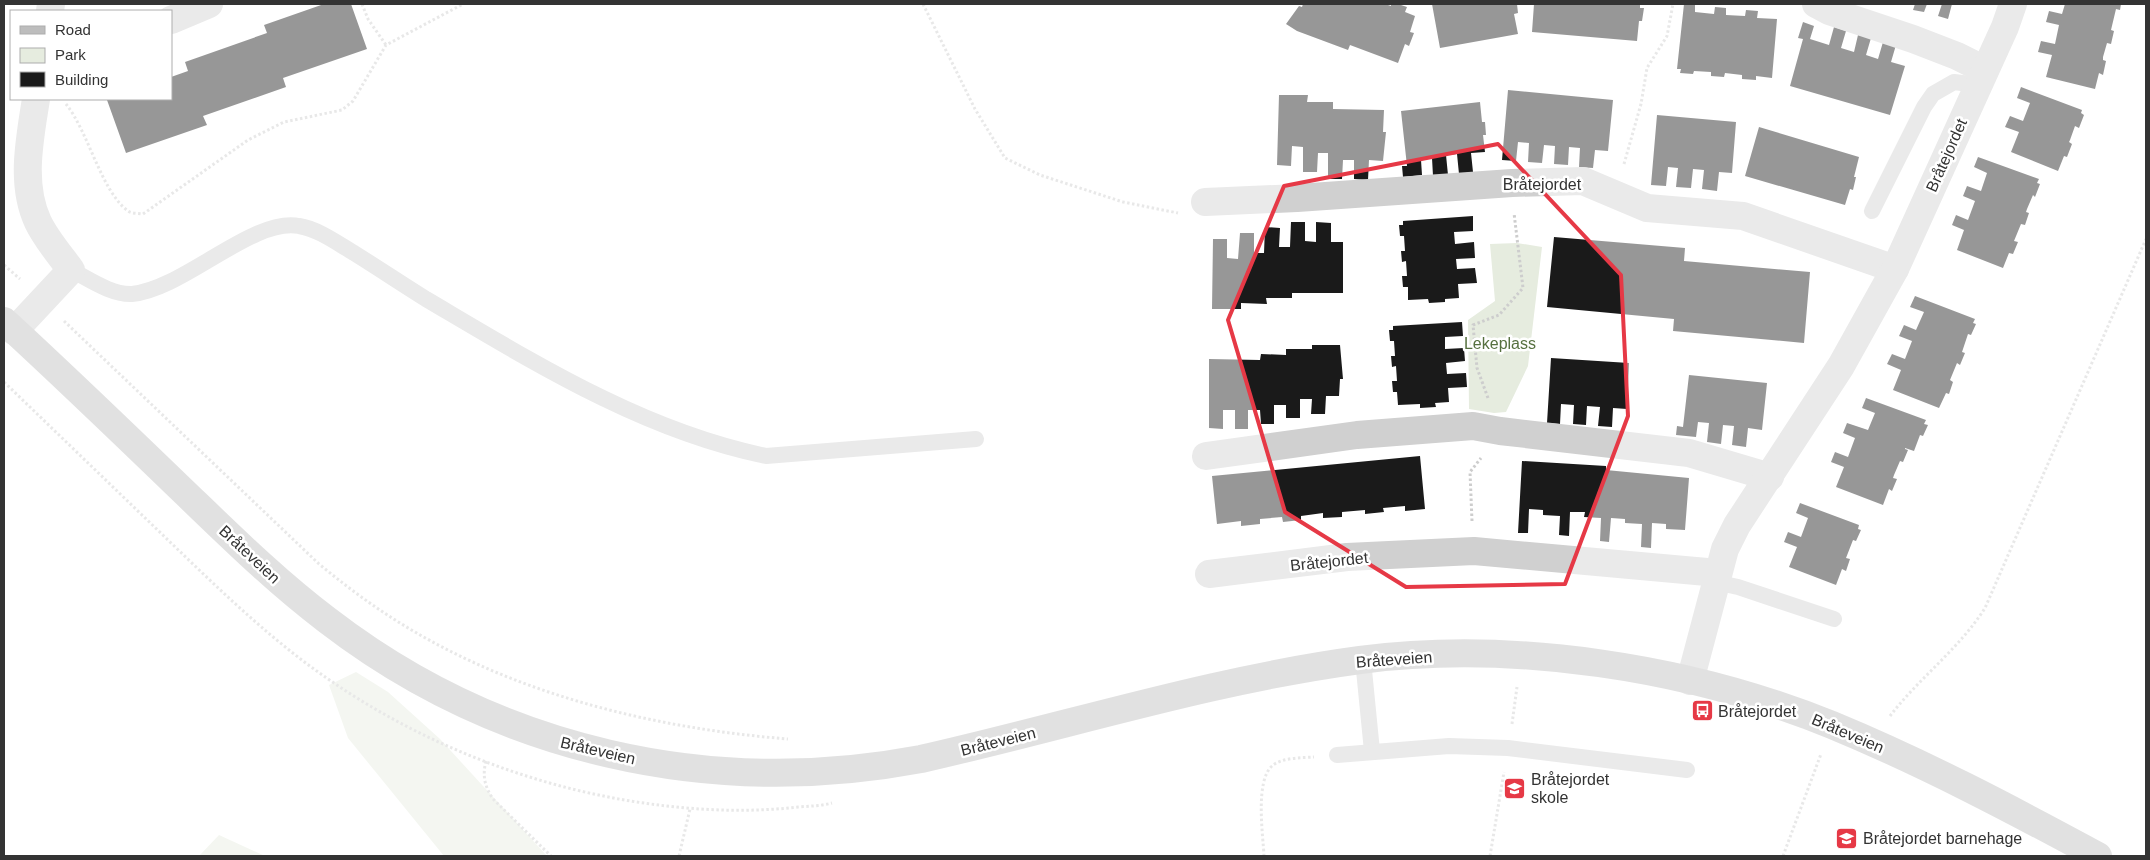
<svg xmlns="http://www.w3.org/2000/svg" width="2150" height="860" font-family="Arial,sans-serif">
<rect width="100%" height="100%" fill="#fff"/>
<g fill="#e6ecdf">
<path d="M1517,243L1542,247L1528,366L1506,412L1494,413L1469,409L1468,320L1495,301L1490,244Z"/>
<path d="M356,672L388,692L440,739L547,856H444L348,738L329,685Z"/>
<path d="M219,835L265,856H199Z"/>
</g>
<g fill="#1a1a1a">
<path d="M324,4H351L367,49L283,78L286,87L203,116L207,125L126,153L107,100L171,99V77L188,71L185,62L267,33L264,25Z"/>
<path d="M1303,4H1385L1391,6V4H1398L1407,7L1405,12L1415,16L1410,32L1414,33L1409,46L1405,44L1398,63L1350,45L1348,50L1297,31L1286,24L1299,6L1302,7Z"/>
<path d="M1432,4H1517L1518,13L1514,14L1518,34L1440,48Z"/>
<path d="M1534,4H1640V8H1644L1642,21H1639L1637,41L1532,32Z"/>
<path d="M1684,4L1695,5V12L1714,14L1715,7L1726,8V15L1745,16L1746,10L1758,11L1757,18L1777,19L1772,78L1756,76V80L1742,79V75L1725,73L1724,77L1711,76V72L1694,71L1693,74L1680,73L1681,69H1677Z"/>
<path d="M1915,4H1927L1924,12L1913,10Z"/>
<path d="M1942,4H1952L1948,19L1938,16Z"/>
<path d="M2065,4H2121L2120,10L2116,9L2111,30L2114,31L2111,44L2107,43L2103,57V60L2106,61L2103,75L2099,73L2095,89L2046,77L2052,55L2038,52L2041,41L2055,44L2059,25L2046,22L2049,11L2062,14Z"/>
<path d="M1803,22L1814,26L1810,39L1829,45L1834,27L1846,31L1841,48L1854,52L1858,35L1871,38L1866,55L1878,59L1883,42L1896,45L1891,62L1905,66L1890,115L1790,86L1803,39L1798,38Z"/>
<path d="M2021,87L2082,110L2081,113L2084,115L2079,128L2075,126L2070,140L2069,142L2072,144L2067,157L2064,156L2058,171L2011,152L2019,132L2005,127L2010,116L2023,121L2030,103L2017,98Z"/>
<path d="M1508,90L1613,100L1608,151L1595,150L1593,168L1579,167L1580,148L1569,147L1568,165L1554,164L1555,146L1544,145L1542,163L1528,162L1529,143L1518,142L1516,161L1502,160Z"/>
<path d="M1279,95H1308L1307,102H1333V109L1384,110L1383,132H1386L1383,161L1369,160L1368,180L1354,179V160H1343L1342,179H1328V153H1318L1317,172H1303V147L1292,146L1291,166L1277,165Z"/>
<path d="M1480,102L1482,122H1485L1486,135H1483L1485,152L1471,153L1473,172L1459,174L1457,154L1446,155L1448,175L1433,176L1432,158L1421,160L1422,175L1403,177L1402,166H1407L1401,111Z"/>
<path d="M1657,115L1736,122L1732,173L1719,172L1717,191L1702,189L1704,170L1693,169L1691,188L1676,187L1678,168L1668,167L1666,186L1651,185Z"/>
<path d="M1759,127L1859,157L1854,177H1856L1853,190L1850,189L1845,205L1745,176Z"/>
<path d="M1978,157L2039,179L2037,183L2040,184L2035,197L2033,195L2027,209L2026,212L2029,213L2025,225L2021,224L2014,241L2018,242L2013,254L2009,253L2003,268L1957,250L1964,230L1952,225L1956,215L1968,220L1975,201L1963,196L1967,186L1981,191L1987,173L1974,167Z"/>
<path d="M1473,216V231L1454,232L1455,244L1474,242L1475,258L1456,259L1457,269L1475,268L1477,283L1458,284L1459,298L1445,299V302L1429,303L1428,299L1408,300V287H1403L1402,276H1407L1406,261L1402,262L1401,251H1405L1404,236H1400L1399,225H1403V221Z"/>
<path d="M1291,222H1305V241L1316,242V222L1331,223V242H1343V293H1292V298H1266L1267,304L1241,303V309H1212L1213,239H1227V258L1238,259L1240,233H1254V253H1264L1265,227L1280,228L1279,247H1290Z"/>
<path d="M1554,237L1685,248L1684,261L1810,272L1804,343L1673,331L1674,319L1547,307Z"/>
<path d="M1915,296L1975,319L1973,323L1976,324L1971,335L1968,334L1962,352L1965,353L1960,365L1957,363L1950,380L1953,382L1949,394L1946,393L1939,408L1893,390L1901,370L1887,364L1892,354L1905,359L1912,341L1899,336L1904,325L1916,330L1924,312L1910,307Z"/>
<path d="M1462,322L1463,336L1445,337V349L1464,348L1465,361L1446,363L1447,374L1466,373L1467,387L1448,388L1449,402L1435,403L1436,407L1420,408V404L1398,405L1397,392H1393L1392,381H1397L1396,366L1392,367L1391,356H1395L1394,341H1390L1389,330H1393V326Z"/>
<path d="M1312,345H1340L1343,379H1340L1339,396H1326L1325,414H1311L1312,399H1300V418H1286V405H1274V424H1261L1260,410H1248V429H1235V410H1223V429L1209,428V359L1260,360L1261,354L1286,355V349H1312Z"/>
<path d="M1551,358L1629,363L1627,409L1613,408L1612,427L1598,426L1600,407L1587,406L1586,425L1573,424L1574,405L1561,404L1560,424L1547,423Z"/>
<path d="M1689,375L1767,383L1762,430L1748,428L1746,447L1732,445L1734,426L1723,425L1721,444L1707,442L1709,423L1698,422L1696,437L1676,435L1677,426L1683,427Z"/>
<path d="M1866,398L1926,420L1924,424L1928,425L1923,436L1920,435L1914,451L1905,448V449L1908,450L1903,462L1900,461L1894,475L1893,478L1897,479L1892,491L1889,489L1883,505L1836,487L1844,467L1831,462L1835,452L1848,457L1855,438L1843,433L1847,423L1868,430L1875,413L1862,408Z"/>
<path d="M1420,456L1425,509L1405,511V506L1383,508L1384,512L1365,514V510L1342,512V517L1323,518V513L1301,516V520L1283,522L1282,517L1260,519V524L1241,526V521L1217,524L1212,476Z"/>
<path d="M1522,461L1606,466V470L1689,478L1685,530L1666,529V524L1652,523L1651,548L1641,547L1642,524L1625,523V519L1611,518L1609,542L1600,541L1601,518L1584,517L1585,512H1570L1569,536L1559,535L1560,516L1543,515V510L1529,509L1528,533H1518Z"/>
<path d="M1800,503L1859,525L1858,529L1861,530L1856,541L1853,540L1846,558L1850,559L1846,571L1842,569L1836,585L1789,567L1797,547L1784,542L1788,532L1801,537L1808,518L1796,513Z"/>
</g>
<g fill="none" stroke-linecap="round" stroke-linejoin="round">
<g stroke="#cdcdcd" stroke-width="3" stroke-dasharray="2.5 2.5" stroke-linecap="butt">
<path d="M362,4L368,19L386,45"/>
<path d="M923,4L975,109L1005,158L1040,175L1123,202L1178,213"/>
<path d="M66,104C89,133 101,191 128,211C132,214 138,213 143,214L248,140L284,122L342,110L353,101L386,45L463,4"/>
<path d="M1624,164L1641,104L1647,68L1667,36L1673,4"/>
<path d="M4,265L20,279"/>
<path d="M64,321L319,564C341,582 363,599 386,614C504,692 649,728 788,739"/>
<path d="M4,382C59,435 114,488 169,541C220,590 272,641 331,681C430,749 549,793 667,806C711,811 755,812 798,807C810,806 821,806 832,803"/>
<path d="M1488,398L1477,368L1473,325L1499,315L1523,288L1514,213"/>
<path d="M1472,521L1470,472L1481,458"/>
<path d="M1890,716C1919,678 1959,649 1985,608L2146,239"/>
<path d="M1512,724L1517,687"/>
<path d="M486,761C482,776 485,787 493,799L551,856"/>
<path d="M679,856L690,809"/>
<path d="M1264,856C1263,835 1255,781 1272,766C1282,757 1302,758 1314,757"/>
<path d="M1490,856L1504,772"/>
<path d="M1783,856L1821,754"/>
</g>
<g stroke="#d0d0d0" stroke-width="16">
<path d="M1872,211L1924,107L1933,94L1954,82L1978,85"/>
<path d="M71,270C89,279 111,295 132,294C184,289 253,217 299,226C318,229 337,243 354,253C378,268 402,284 426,299C533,362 643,431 766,456L976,439"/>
<path d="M1715,582L1738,587L1834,619"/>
<path d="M1363,660L1372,751"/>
<path d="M1337,755L1449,746L1508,748L1687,770"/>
</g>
<g stroke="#d0d0d0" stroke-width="28">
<path d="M1816,4L1829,11L1913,39L1957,56L1985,70"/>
<path d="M50,11L51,4"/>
<path d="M171,20L209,4"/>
<path d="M1205,202L1297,198L1512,183L1583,181L1647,208L1743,216L1895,269"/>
<path d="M14,331L71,270C60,255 46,239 38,222C20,184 30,138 36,99"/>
<path d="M1206,456L1357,435L1473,426L1500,431L1689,453L1770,477"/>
<path d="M1209,574L1347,557L1474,551L1718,573"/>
<path d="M1690,681L1725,549L1737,525L1841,366L1895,269L2005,27L2013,4"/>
</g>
<path stroke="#bdbdbd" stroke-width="28" d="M4,321C63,375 121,431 179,487C227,533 274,580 327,620C497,751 710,799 921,759C1067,726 1211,680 1360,660C1513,640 1689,667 1832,725C1924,763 2011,809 2098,856"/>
</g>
<path d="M0 0H2150V860H0ZM1498,144L1621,275L1628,416L1565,584L1406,587L1285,512L1228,320L1284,186Z" fill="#fff" fill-opacity=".55" fill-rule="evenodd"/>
<path fill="none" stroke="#e63946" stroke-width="4" stroke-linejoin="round" d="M1498,144L1621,275L1628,416L1565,584L1406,587L1285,512L1228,320L1284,186Z"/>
<defs>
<symbol id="bus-square" viewBox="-11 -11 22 22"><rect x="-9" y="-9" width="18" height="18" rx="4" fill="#e63946" stroke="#fff"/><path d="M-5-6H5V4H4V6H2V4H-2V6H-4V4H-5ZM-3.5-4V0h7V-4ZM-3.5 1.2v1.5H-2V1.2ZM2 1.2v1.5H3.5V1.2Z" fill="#fff"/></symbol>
<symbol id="school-square" viewBox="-11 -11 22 22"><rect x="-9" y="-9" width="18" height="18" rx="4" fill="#e63946" stroke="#fff"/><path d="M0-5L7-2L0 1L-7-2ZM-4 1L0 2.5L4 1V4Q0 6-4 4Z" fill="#fff"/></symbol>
</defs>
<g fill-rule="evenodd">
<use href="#bus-square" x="1690" y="698" width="25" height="25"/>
<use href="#school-square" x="1502" y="776" width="25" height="25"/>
<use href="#school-square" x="1834" y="826" width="25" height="25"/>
</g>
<g text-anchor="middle" stroke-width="5" stroke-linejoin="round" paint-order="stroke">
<g font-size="16" fill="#333" stroke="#fff">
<text transform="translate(1946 155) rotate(-66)" y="6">Bråtejordet</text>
<text x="1542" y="190">Bråtejordet</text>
<text transform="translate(250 554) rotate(43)" y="6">Bråteveien</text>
<text transform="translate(1329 561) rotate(-6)" y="6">Bråtejordet</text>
<text transform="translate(1394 659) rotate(-4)" y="6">Bråteveien</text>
<text transform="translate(1848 733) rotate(23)" y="6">Bråteveien</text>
<text transform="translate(998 741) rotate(-14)" y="6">Bråteveien</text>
<text transform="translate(598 750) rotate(13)" y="6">Bråteveien</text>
</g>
<g font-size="16" fill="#56703f" stroke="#fff">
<text x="1500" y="349">Lekeplass</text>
</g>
<g font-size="16" fill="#333" stroke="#fff" text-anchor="start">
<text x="1718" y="717">Bråtejordet</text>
<text x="1531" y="785">Bråtejordet<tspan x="1531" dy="18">skole</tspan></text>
<text x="1863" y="844">Bråtejordet barnehage</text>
</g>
</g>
<rect width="2150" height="860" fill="none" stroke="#333333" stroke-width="10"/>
<rect x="10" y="10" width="162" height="90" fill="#ffffff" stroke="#adadad"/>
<rect x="20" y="26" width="25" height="8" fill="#bdbdbd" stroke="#adadad"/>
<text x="55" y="35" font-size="15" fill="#333333">Road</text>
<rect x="20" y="48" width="25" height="15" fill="#e6ecdf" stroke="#adadad"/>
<text x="55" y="60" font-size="15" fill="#333333">Park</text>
<rect x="20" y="72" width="25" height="15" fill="#1a1a1a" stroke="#adadad"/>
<text x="55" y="85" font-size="15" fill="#333333">Building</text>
</svg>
